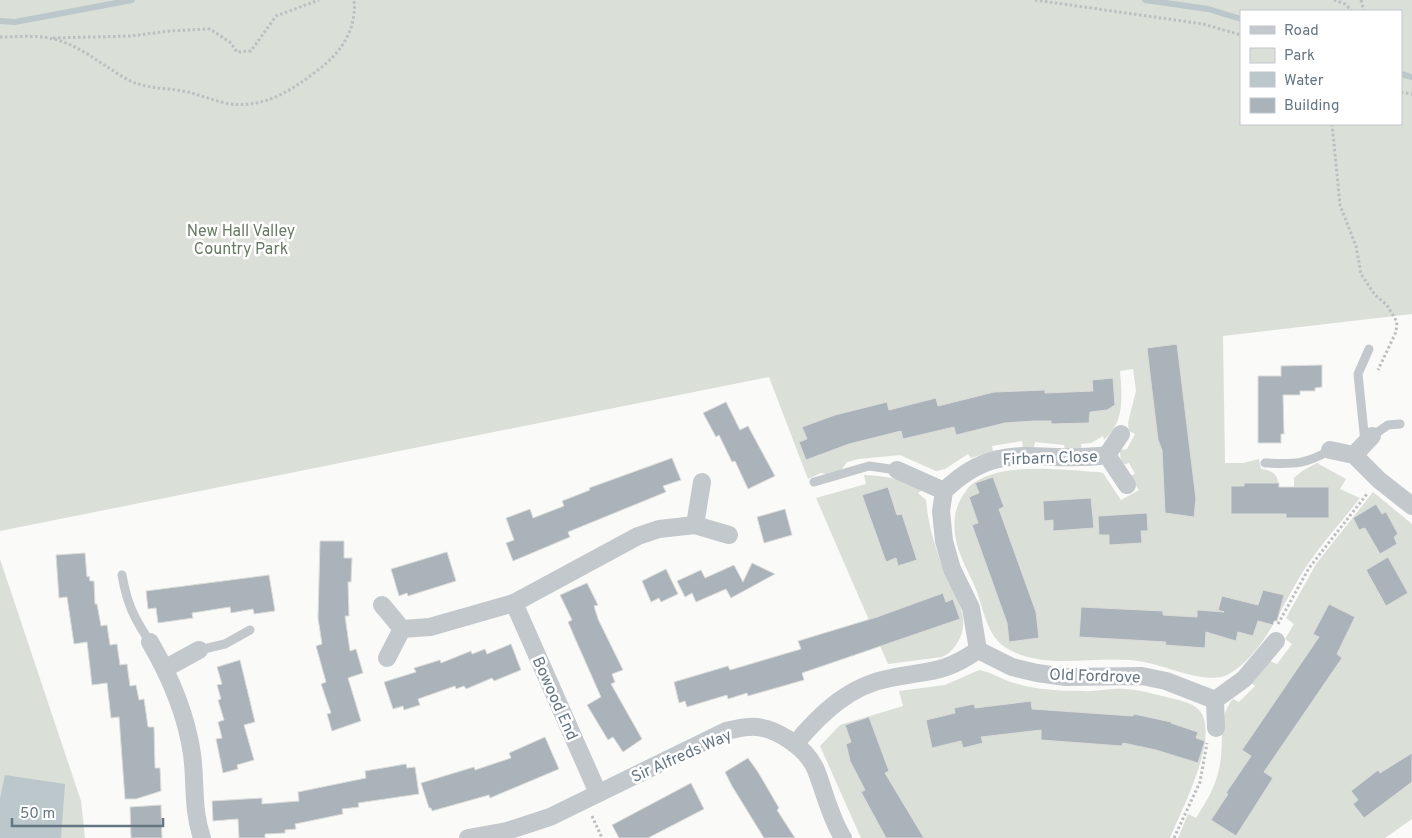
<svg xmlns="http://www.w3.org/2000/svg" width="1412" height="838" font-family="Overpass,sans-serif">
<rect width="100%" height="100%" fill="#fafaf8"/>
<g fill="#dadfd7" fill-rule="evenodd">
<path d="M0,0H1412V314L1223,336L1225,463H1243L1259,459L1261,469C1274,470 1279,476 1279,489H1294V478L1302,471L1317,463L1346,479L1340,489L1360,498C1343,520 1324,541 1308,564C1284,598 1267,652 1229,674C1208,686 1167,666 1144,662C1102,653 1049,672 1008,649C986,637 984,608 975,587C969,573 961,559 957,545C953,528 953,511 962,497C965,493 967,488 971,485C1001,461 1062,470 1098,472L1103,473L1121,500L1139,490L1129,476L1135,474L1129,463L1121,465L1120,450L1127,449L1135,434L1129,431L1128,423L1136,391L1133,369L1120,371C1122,396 1125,422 1104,440L1103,436L1091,443L1081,444L1082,451H1065L1064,445L1035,442L1034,447H1023L1022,441L992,446L993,451L971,458L968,454L945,469L936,471L900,455L859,459L847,462L842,469L830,475L821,473L808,479L769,377L0,531ZM1241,11H1401V124H1241Z"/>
<path d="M864,475C887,476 903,479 923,489L918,493L926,500C928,525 936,551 946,575C951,588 961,603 963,618C965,633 956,651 942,657L888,664L816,498L866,484Z"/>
<path d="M1373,492L1412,524V819L1385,838H1178L1188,814L1196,818C1206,802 1215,788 1219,769C1225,747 1217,716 1233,699L1239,702L1255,686L1250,682L1270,661L1277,664L1292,644L1285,639L1294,624L1286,618L1316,564Z"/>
<path d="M0,559L81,801L85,838H0Z"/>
<path d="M979,670C992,672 1002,680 1014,683C1036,690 1060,691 1082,691C1097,692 1110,688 1124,689C1137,689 1149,693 1162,696C1173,699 1192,701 1200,711C1220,737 1181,811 1170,838H861L820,746L840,725L903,706L899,691L945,685Z"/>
</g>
<path fill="#bbc7cb" d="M5,775L65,784L61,838H0V798Z"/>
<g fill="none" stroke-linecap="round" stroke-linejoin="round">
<g stroke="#bbc7cb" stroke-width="6">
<path d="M1145,0L1208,9L1241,19"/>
<path d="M0,21L15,22L132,0"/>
<path d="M1401,74L1412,77"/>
</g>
</g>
<g fill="#aab3b9" stroke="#dcdcda">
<path d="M1177,344L1196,499L1194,517L1165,513L1162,450L1158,440L1150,374L1147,348Z"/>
<path d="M1322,365V387L1315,388V391H1300V395H1283L1284,434H1281V443H1258V376H1281V366Z"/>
<path d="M1113,378L1115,405L1107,410L1090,412L1089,423L1051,424V421H1034L1005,423L956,435L954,427L903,439L901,431L849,444L806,460L799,442L807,439L802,427L835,415L887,402L889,410L936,398L938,406L994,392L1045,390V393L1093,391L1092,380Z"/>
<path d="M726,402L740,430L748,426L775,476L748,489L735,461L732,462L719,435L716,437L703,413Z"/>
<path d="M672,458L681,480L663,486L666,492L568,532L570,537L513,561L506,543L514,540L506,518L530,509L533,518L564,506L562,501L590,490L589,488Z"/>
<path d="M993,477L1004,507L999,509L1036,612L1039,638L1009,642L1007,623L972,525L978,523L969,497L979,493L975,483Z"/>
<path d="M1244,483H1279V487H1329V518H1286V514H1231V486H1244Z"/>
<path d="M888,487L897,515L902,514L917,560L898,566L896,558L886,562L862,495Z"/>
<path d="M1091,498L1094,528L1053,531V520L1044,521L1043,501Z"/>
<path d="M1376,504L1382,514L1386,512L1398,534L1394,537L1397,544L1380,554L1365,528L1359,530L1353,518Z"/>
<path d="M785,509L792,535L764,543L757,517Z"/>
<path d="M1147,513L1148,531H1141L1142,543L1109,545V535H1099L1098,516Z"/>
<path d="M320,541H344V558H352L351,582H348L349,616H345L350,651L356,649L363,673L348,678L361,721L332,731L327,714L331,713L321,684L326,682L316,646L322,644L318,618Z"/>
<path d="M447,552L456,581L408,596L407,593L399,596L391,569Z"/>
<path d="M85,553L87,577L89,576L90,581H94L95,604H97L101,626L107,625L110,645L117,644L120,665L127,664L130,686L136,685L139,700L144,699L148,727H154L155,768H160L161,791L136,799H125L119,717L111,718L107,683L92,685L87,642L74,644L67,597L59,598L56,555Z"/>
<path d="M1388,557L1408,593L1386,606L1366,570Z"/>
<path d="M752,563L775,574L731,598L726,589L696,602L692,593L685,597L677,581L701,570L705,578L734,565L743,582Z"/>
<path d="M666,569L678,594L661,602L659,598L651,602L642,581Z"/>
<path d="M269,575L275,611L254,614L253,609L231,613L230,607L192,613L193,618L158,623L156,608L148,609L146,591Z"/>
<path d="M587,583L598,605L594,606L598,619L623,670L612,674L615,682L611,684L642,739L623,752L613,737L608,740L587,705L601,697L574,636L568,622L572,620L560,595Z"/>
<path d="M1263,590L1284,595L1277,621H1274L1273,625L1258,621L1253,636L1238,632L1236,641L1206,632L1205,648L1165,645L1166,642L1079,637L1081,607L1163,611V615L1197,617V610L1224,612L1218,610L1222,596L1258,605Z"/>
<path d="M943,593L946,602L953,599L960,619L802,673L804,680L748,696L747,693L728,699L727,695L687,707L685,701L679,703L674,682L728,666L730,670L801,649L798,641L877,617Z"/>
<path d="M1329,604L1355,617L1337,654L1342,658L1264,772L1273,778L1236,836L1211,820L1228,794L1226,793L1251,756L1242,750L1319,637L1313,634Z"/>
<path d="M511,644L521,670L494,681L492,678L466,689L464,686L456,689L455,686L418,699L420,705L404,710L403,706L393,709L384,682L416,672L414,668L440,660L441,663L471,651L472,654L485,649L487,654Z"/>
<path d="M240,660L255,722L244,725L254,760L237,765L238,769L223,773L216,739L222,738L218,722L224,720L218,700L221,699L217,685L222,684L217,667Z"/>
<path d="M1031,701L1032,709L1133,716L1134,714L1171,722V723L1198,732L1196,738L1205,741L1198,763L1156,750L1123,743L1122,746L1041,740V730L981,737L983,743L963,748L961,741L932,748L926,720L955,713L954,708L974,704L975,708Z"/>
<path d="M869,717L889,771L885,773L924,838H886L861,792L865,790L850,761L846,744L851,742L845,725Z"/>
<path d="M545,737L559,769L490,798L489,795L432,811L431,808H429L421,783L474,767L475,770L511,758L509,753Z"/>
<path d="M1412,753V782L1364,818L1353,804L1358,800L1351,791L1378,770L1380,773Z"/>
<path d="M748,758L758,772L779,808L777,810L795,838H764L732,786L725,772Z"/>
<path d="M406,764L407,768L415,767L419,794L358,803L359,807L342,809L343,814L295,824L296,829L285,830V833L265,834V838H239L238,819L213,821L212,801L262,798V804L299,801L298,792L366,778L365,771Z"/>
<path d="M691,783L704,809L648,838H619L612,825Z"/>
<path d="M161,805L162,838H131L130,807Z"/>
</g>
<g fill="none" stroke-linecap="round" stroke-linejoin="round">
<g stroke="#bbbfc2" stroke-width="3" stroke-dasharray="2.5 2.5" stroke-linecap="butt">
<path d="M1035,0L1203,24L1241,35"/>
<path d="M1334,0L1345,4L1352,11"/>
<path d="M1361,0L1364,11"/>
<path d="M0,37C16,37 34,35 49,38C77,43 99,63 123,77C144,90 165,87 188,92C200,95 212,100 225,103C261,110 290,92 318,70C341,53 357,29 354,0"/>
<path d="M53,38L130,36L170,31L210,29L231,43L237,52L251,51L276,16L319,0"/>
<path d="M1401,92L1412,94"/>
<path d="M1332,124L1340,205L1356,246L1361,274L1375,295L1387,305L1397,322L1396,332L1378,370"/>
<path d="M1278,624L1309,568L1367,494"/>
<path d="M592,816L602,838"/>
<path d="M1174,838L1200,782L1207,743"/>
</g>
<g stroke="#c3c8cc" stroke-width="9">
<path d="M1372,436L1388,425L1400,424"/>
<path d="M1365,442L1358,374L1369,349"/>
<path d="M1265,463C1294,464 1305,465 1330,450"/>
<path d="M814,482L869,466L897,470"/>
<path d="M122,575C127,604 134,618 150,642"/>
<path d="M199,650L225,644L250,630"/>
</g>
<g stroke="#c3c8cc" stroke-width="18">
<path d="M1121,434L1107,455L1127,485"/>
<path d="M1330,450L1354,455L1372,436"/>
<path d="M1354,455L1379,480L1412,506"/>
<path d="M897,470L944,491"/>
<path d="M702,482L695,525L729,535"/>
<path d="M514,603L598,793"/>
<path d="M382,605L402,629L430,627L514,603L638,536L659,529L695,525"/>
<path d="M150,642C171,678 186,713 192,754C196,783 192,809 202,838"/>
<path d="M978,650L971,608L952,569L944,541L941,511L944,491C1000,436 1040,465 1107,455"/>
<path d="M387,658L402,629"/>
<path d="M166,668L199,650"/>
<path d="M1216,728L1215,700L1244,679L1276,641"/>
<path d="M795,744C821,713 850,685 891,678C930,670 943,674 978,650L1012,667L1037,673L1066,677L1142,676L1166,681L1215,700"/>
<path d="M468,838L507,831L550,817L726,731C734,730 741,727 749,727C774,725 807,748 816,770C825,793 830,817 843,838"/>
</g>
</g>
<g text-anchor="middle" stroke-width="5" stroke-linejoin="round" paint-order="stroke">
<g font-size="16" fill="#687a64" stroke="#fff">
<text x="241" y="236">New Hall Valley<tspan x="241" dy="18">Country Park</tspan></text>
</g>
<g font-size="16" fill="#657683" stroke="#fff">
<text transform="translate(1050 457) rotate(-2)" y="6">Firbarn Close</text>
<text transform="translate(1095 675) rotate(2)" y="6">Old Fordrove</text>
<text transform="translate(556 698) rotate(66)" y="6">Bowood End</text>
<text transform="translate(681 755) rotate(-24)" y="6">Sir Alfreds Way</text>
</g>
</g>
<rect x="1240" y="10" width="162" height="115" fill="#ffffff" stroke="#c1c8cd"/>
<rect x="1250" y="26" width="25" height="8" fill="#c3c8cc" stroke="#c1c8cd"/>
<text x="1284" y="35" font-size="15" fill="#657683">Road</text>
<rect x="1250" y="48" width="25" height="15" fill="#dadfd7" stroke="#c1c8cd"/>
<text x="1284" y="60" font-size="15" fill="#657683">Park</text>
<rect x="1250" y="72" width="25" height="15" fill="#bbc7cb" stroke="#c1c8cd"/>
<text x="1284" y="85" font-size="15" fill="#657683">Water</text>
<rect x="1250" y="98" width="25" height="15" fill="#aab3b9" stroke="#c1c8cd"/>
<text x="1284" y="110" font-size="15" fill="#657683">Building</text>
<path d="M12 818v8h151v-8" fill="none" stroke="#657683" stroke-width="2.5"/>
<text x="20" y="818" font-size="15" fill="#657683" stroke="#ffffff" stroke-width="4" paint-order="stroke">50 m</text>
</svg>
